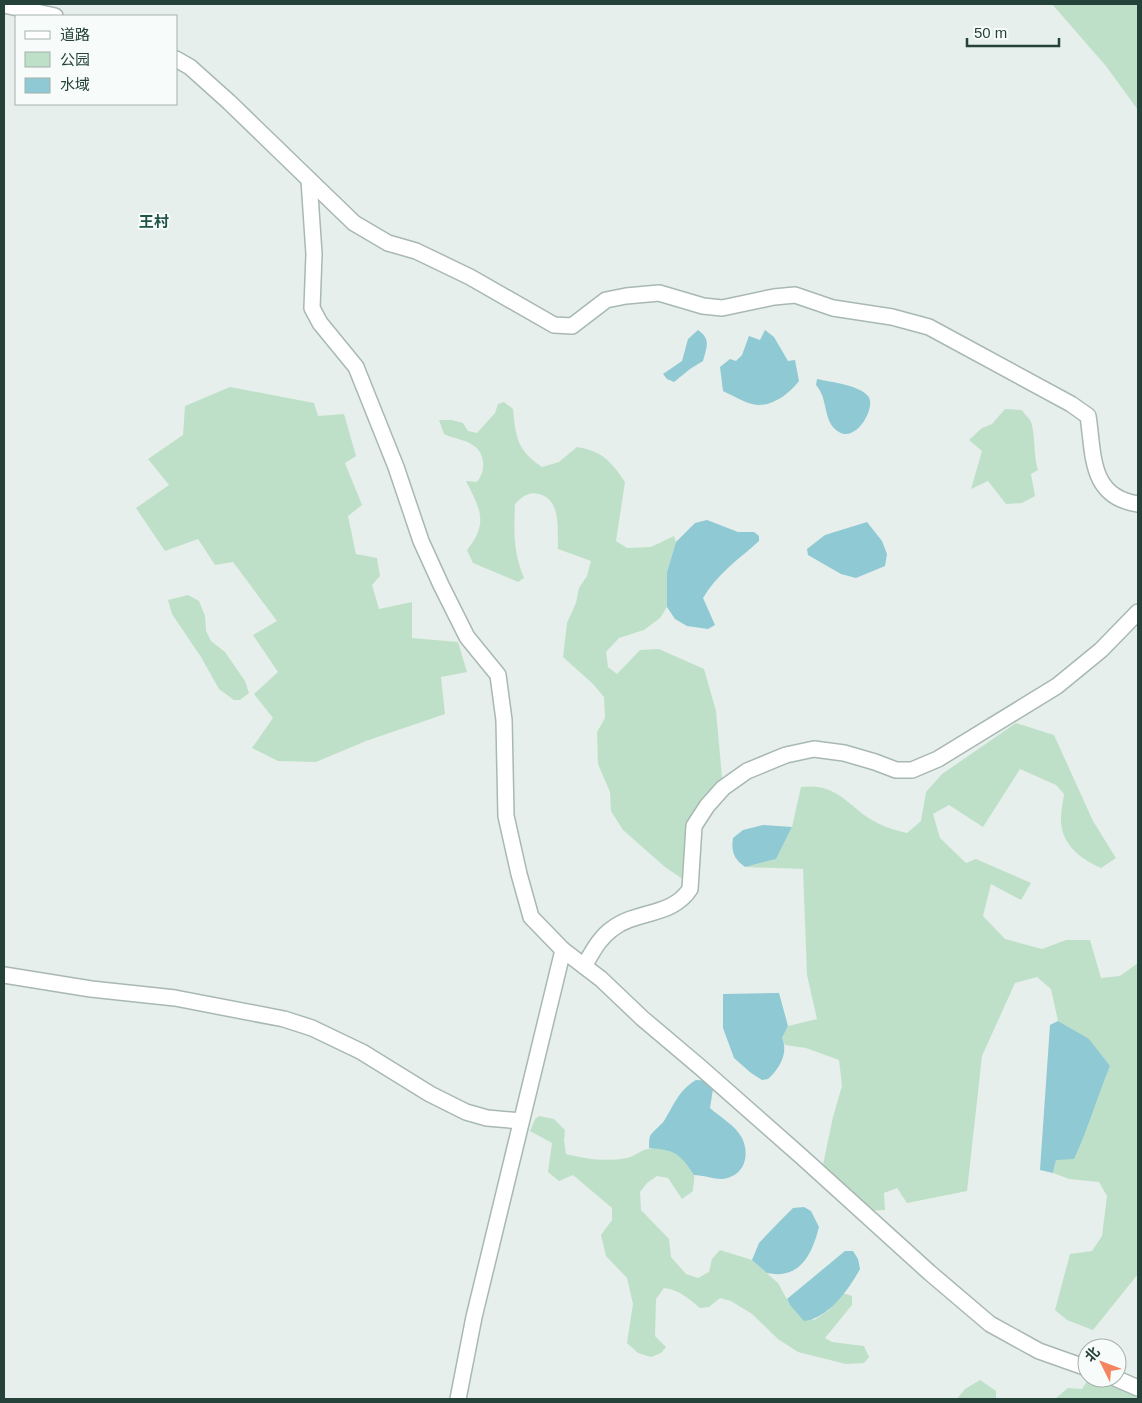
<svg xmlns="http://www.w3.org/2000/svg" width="1142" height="1403" font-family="Arial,'Noto Sans SC',sans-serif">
<rect width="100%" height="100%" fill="#e6efeb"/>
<g fill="#bfe0c8">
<path d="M1052,4H1138V110L1106,66Z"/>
<path d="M230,387L314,403L318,416L344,414L356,456L345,463L362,505L348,516L356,554L377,558L380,576L372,585L379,609L412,602V638L458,642L467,672L441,677L445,714L366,741L316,762L278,761L252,748L273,718L254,694L278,672L253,635L277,621L233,562L215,565L198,539L165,551L136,508L169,485L148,459L183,435L185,406Z"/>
<path d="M504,402L513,409C516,438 517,450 542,467L559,462L577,447C602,451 611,461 625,482L616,541L627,548L651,547L674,536L676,542L667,572V607L660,618L644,630L619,638L606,652L608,667L617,674L640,650L659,649L704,669L716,711L723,788L694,826L690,884L665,867L623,830L611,811L610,792L598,764L597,732L605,718L604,697L593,684L563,657L567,623L576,603L579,588L587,576L591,561L558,549C557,530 562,500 539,494C528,491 522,497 515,504C514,533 513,551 524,578L518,582L473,563L467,550C489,523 480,509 466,481L477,482C487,470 485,451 471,444C463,439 454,439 444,434L439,420H452L463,423L468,431L477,433L495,413L498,404Z"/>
<path d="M1005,409L1022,410C1024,414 1028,417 1030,420C1036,432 1033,455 1038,470L1031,474L1035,496L1022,503L1006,504L988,481L971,489L982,451L969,440L982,428L992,424Z"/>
<path d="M188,595L199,601L205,616L206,631L211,641L225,652L245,681L249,693L240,700H234L219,689L201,657L172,614L168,600Z"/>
<path d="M1016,723L1054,735L1093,821L1116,858L1101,868C1080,859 1060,843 1061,818C1061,810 1063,802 1064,794L1056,785L1020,769L983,827L949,805L933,814L940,838L966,863L976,859L1031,883L1021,900L991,884L983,916L1005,939L1042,949L1066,940H1090L1101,978L1120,976L1138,963V1274L1093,1330L1067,1320L1055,1310L1070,1254L1092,1251L1102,1236L1107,1196L1099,1182L1069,1179L1053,1173L1056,1160L1098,1095L1110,1066L1088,1039L1058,1021L1051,989L1037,977L1015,983L982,1056L967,1191L907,1203L897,1188L884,1193L885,1210L861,1211L821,1174L833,1117L842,1086L839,1060L806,1048L785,1045L782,1038L788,1026L817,1019L807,975L803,869L745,867L776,859L792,827L801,787C833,783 844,800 867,817C879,825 893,830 907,833L921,821L926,792L942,774Z"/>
<path d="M539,1116L554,1119L565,1130L564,1141L566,1154C585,1159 608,1162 627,1158C635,1156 641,1150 648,1149C664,1145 691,1158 694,1175C695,1180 693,1186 693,1191L682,1199L668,1178L657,1176L647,1183L640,1192L641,1210L669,1239L671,1257L686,1274L698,1278L709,1272L712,1259L720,1250L752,1260L778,1283L790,1305L814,1320L828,1311L843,1293L852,1296V1305L825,1338L832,1342L864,1346L869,1357L864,1363L846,1364L798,1352L778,1339L752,1314L731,1301L720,1298L709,1307L700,1308C689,1299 680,1290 664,1288L656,1299L655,1336L666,1347L661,1353L651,1357L638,1353L627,1343L633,1304L627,1278L606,1256L601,1235L612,1220V1208L573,1175L559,1181L548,1172L552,1143L530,1131L535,1119Z"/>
<path d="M1089,1378H1115L1138,1388V1399H1055L1068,1388L1082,1389Z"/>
<path d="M980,1380L996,1391V1399H957L965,1389Z"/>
</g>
<g fill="#8ec9d4">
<path d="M698,330C711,339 707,347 703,361L690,369L674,382L667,379L663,374L682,361L688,339Z"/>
<path d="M765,330L774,337L788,361L795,360L799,381C789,394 770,409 752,404C743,402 732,395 723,391L720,367L730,359L736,361L742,355L749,336L760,340Z"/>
<path d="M817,379C830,382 859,385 868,396C877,407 856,443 839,432C822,422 829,399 816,385Z"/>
<path d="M707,520L738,532H754L759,536V541C739,559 717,574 703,598L715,625L708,629L687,626L675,619L667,607V572L676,542L695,523Z"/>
<path d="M867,522L882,541L887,554L885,566L856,578L841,574L808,555L807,549L825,535Z"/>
<path d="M763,825L792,827L776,859L745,867C734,859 731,852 733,838L743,830Z"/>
<path d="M779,993L788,1026L782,1038C789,1053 779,1069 768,1079L762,1080L751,1073L734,1058L723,1028V994Z"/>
<path d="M1058,1021L1089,1039L1110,1066C1097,1097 1088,1129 1074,1159L1056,1160L1053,1173L1040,1170L1050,1025Z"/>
<path d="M696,1080L711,1081L713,1089L710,1108C720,1117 736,1126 742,1138C751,1157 743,1177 722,1179C713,1179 703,1175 694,1175C680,1153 674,1150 649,1148C649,1145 649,1139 650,1136C653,1131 660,1126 664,1121C674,1105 678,1091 696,1080Z"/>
<path d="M804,1207L811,1211L819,1227C812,1254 800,1280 767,1273L752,1260L759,1243L780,1221L793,1208Z"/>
<path d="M845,1251H853L858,1259L860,1269C849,1289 829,1318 804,1321L790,1305L787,1299Z"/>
</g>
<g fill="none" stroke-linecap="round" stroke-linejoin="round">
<defs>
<g id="minor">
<path d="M4,5L55,16"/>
<path d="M176,59L190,67L229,102L354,223L388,243L416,251L470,277L554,325L572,326L606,300L626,296L659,293L703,306L722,308L774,297L795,295L833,308L892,317L929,327L1071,404L1088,416C1094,454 1089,497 1138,504"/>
<path d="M309,180L314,254L312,308L320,323L356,367L396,467L421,541L441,585L467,637L498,675L504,720L506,816L519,874L531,917L563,950L474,1317L458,1399"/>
<path d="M563,950L601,979L642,1018L700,1067L802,1157L930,1273L990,1324L1039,1351L1087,1368"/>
<path d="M584,966C592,953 599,938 612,929C636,910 672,917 690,889L694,826L707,806L723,788L747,771L786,755L814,749L844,753L875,762L896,770H912L938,759L1057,686L1101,650L1138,612"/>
<path d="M4,975L91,989L175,998L284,1019L312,1028L362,1052L430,1094L466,1112L487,1118L521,1121"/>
<path d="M1115,1378L1138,1388"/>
</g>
</defs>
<use href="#minor" stroke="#a8b8b2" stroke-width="18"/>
<use href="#minor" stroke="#fff" stroke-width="15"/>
</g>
<g text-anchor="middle" stroke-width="4" stroke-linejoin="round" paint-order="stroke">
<g font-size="15" font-weight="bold" fill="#1f5548" stroke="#f7fbf9">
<text x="154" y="227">王村</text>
</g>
</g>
<rect width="1142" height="1403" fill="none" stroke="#24423a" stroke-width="10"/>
<rect x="15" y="15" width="162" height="90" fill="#f7fbf9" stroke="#a3b1ad"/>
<rect x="25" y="31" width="25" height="8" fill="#ffffff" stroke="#a3b1ad"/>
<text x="60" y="40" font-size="15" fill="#24423a">道路</text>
<rect x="25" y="52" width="25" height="15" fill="#bfe0c8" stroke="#a3b1ad"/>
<text x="60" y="65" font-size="15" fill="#24423a">公园</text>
<rect x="25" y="78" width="25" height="15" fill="#8ec9d4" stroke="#a3b1ad"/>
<text x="60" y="90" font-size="15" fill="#24423a">水域</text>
<g transform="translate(1102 1363) rotate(312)"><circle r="24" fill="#f7fbf9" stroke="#a3b1ad"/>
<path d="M0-4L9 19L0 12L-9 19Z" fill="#f4845f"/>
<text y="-8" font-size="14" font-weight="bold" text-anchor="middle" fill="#24423a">北</text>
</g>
<path d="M967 38v8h92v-8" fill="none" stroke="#24423a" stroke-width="2.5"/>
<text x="974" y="38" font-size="15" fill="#24423a" stroke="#f7fbf9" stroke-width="4" paint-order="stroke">50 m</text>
</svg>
